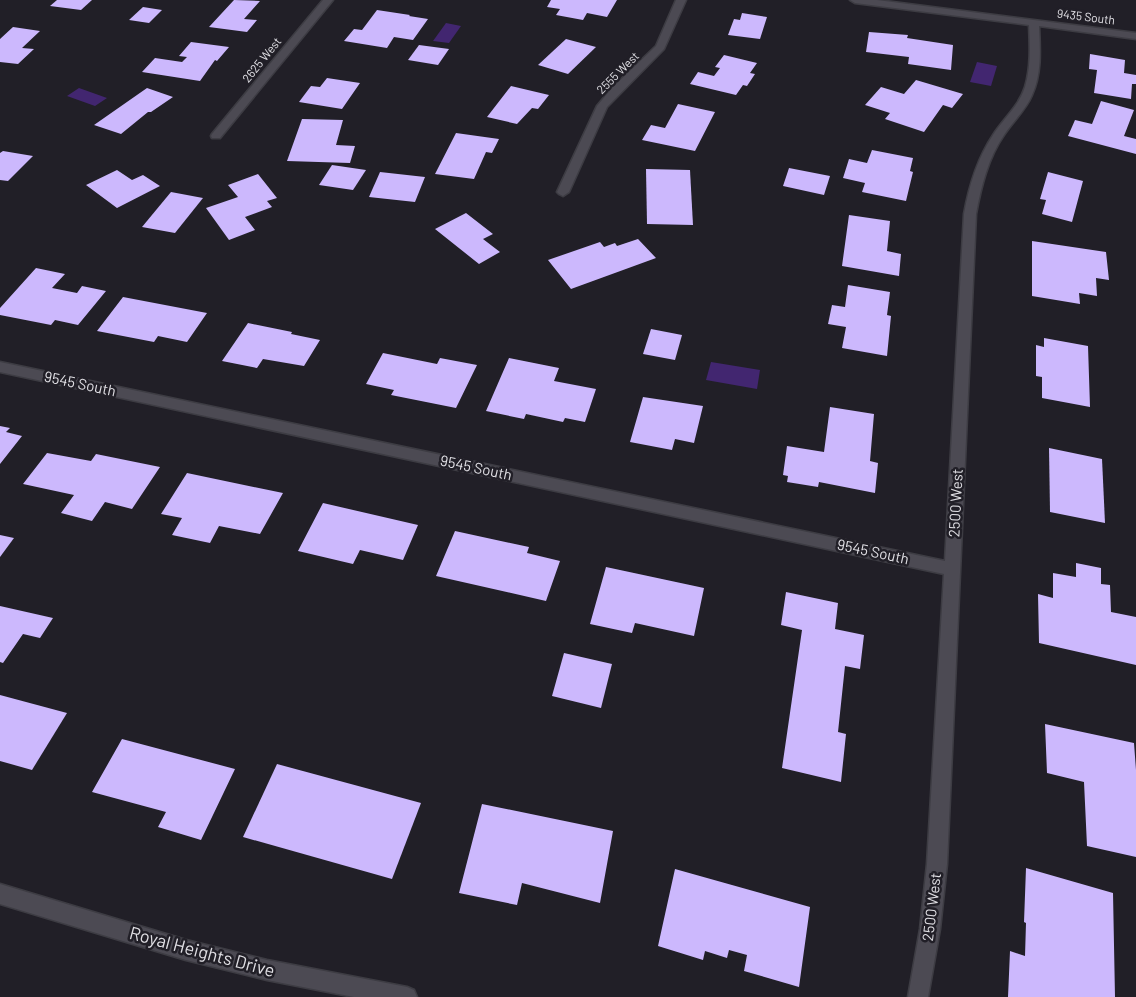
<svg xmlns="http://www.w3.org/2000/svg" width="1136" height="997" font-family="Barlow,sans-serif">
<rect width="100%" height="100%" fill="#211f27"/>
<g fill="#422670">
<path d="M446,23L461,26L449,43L433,41Z"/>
<path d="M977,62L997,66L991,86L970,82Z"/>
<path d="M79,88L107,98L95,106L67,96Z"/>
<path d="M711,362L760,370L757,389L706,380Z"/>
</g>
<g fill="#ccb8fd">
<path d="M57,0H92L81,10L50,6Z"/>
<path d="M234,0L260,1L244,19L257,20L247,32L209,27Z"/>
<path d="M551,0H617L607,17L587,13L583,20L556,15L560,9L547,7Z"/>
<path d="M143,7L162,10L149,23L129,20Z"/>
<path d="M377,10L410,15L409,16L428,19L413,40L394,37L387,48L344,41L354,29L362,30Z"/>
<path d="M742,13L767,17L760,39L728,35L734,19L740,20Z"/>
<path d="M13,27L40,31L22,48L34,49L18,64L0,62V39Z"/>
<path d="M869,32L908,35L907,38L953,45L951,70L908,64L909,57L866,52Z"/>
<path d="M566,39L596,47L568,74L538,65Z"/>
<path d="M191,42L229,47L217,61L215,60L200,81L142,72L155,58L182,62L187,57L179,56Z"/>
<path d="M419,45L449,49L438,65L408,60Z"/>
<path d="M1090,54L1125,60L1124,73L1136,75V84H1132L1131,99L1094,93L1097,70L1089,69Z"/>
<path d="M724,55L757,63L750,73L755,74L747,86L743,85L736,95L690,84L698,72L714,76L720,68L715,67Z"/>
<path d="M327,78L360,83L342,109L299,102L311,86L320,87Z"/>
<path d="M916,80L963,94L952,108L943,105L924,132L885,119L890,113L865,105L881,87L904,94Z"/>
<path d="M511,86L549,95L538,109L532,108L517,124L487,117Z"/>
<path d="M147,88L173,97L151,112H148L121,134L94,125Z"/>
<path d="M1101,101L1134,110L1124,136L1136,139V154L1068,136L1075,120L1092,124Z"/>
<path d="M678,104L715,112L695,151L642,140L651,125L665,128Z"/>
<path d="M302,119L343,120L336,145L355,146L350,163L287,161Z"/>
<path d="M456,133L499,139L492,153L486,152L474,179L435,174Z"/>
<path d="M872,150L913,158L910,171L913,172L906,201L862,192L865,183L843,178L849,159L867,163Z"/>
<path d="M3,151L33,156L8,181L0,180V153Z"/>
<path d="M332,165L366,170L353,190L319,185Z"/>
<path d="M789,168L830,176L824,195L783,186Z"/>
<path d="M646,169L690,170L693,225L647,224Z"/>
<path d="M117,170L132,180L143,175L160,186L117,208L86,185Z"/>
<path d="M380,172L425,177L415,202L369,197Z"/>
<path d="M1048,172L1083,181L1072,222L1042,214L1046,200L1040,199Z"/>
<path d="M258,174L277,198L267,201L272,207L245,217L255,230L229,240L206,208L238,197L228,185Z"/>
<path d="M171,192L203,198L175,233L142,227Z"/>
<path d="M466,213L493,234L483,239L500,252L479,264L435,229Z"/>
<path d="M849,215L890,221L887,251L901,254L899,276L842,266Z"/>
<path d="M638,239L656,258L571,289L548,260L600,242L604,247L615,243L617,246Z"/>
<path d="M1032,241L1106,252L1109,280L1096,278L1097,296L1079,293L1080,304L1032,296Z"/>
<path d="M36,268L65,274L52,288L77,293L82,286L106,291L78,325L55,320L51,325L0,315V308Z"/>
<path d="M848,285L890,292L887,315L891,316L887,356L842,348L846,327L828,324L832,305L845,307Z"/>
<path d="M123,297L207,313L187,342L158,336L154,342L97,331Z"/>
<path d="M248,323L292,332L291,334L320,340L304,366L263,359L257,368L222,361Z"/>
<path d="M651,329L682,335L675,360L643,354Z"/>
<path d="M1044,338L1088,346L1090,407L1042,398V377L1036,376V345L1044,347Z"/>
<path d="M383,353L437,364L440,358L477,365L456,408L391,395L394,390L366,384Z"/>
<path d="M509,358L559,368L554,381L596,389L585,422L565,418L563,422L526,414L524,419L486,411Z"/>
<path d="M643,397L703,406L694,443L675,439L672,450L630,442Z"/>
<path d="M830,407L874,414L870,461L878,463L875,493L819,482L818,487L787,482L788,476L783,475L787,446L824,452Z"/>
<path d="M0,426L10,428L6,432L22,436L0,464Z"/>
<path d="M1049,448L1102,459L1105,523L1050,512Z"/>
<path d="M47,453L91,461L96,454L160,467L132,509L105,502L92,521L61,513L74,495L23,484Z"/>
<path d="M187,473L283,493L260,534L219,526L210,543L172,535L182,518L161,514Z"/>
<path d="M323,503L418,525L403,560L360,550L353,564L298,551Z"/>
<path d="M455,531L529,547L527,553L560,561L546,601L436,576Z"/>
<path d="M0,535L14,538L0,557Z"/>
<path d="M1076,563L1101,568V584L1110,585L1111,612L1136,617V665L1039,643L1038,594L1053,598V573L1076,577Z"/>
<path d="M606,567L704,588L694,636L635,623L632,633L590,624Z"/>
<path d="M786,592L838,603L835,629L864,635L860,669L845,666L838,732L846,734L841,782L782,768L802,630L781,625Z"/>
<path d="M0,606L53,618L40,638L23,634L3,663L0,662Z"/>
<path d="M564,653L612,664L601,708L552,696Z"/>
<path d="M0,695L67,713L32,770L0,761Z"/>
<path d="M1045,724L1134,743L1136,770V857L1087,846L1084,782L1047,773Z"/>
<path d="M122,739L235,769L201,840L158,827L166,812L92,792Z"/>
<path d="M277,764L421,803L392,879L243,837Z"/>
<path d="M482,804L613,831L600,903L522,883L517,905L459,893Z"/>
<path d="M1026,868L1113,893L1115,997H1008L1010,951L1025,956L1026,923L1024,922Z"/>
<path d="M675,869L810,907L799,987L744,971L747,955L729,950L727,958L705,951L703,960L658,946Z"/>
</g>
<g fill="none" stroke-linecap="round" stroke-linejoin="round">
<defs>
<g id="street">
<path d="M323,0H333L220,138H212L211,136L212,134Z"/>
<path d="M676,0H686L664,49L607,107L569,192L563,196L559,194L557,192L597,106L612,88L656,46Z"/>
<path d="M850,0H877L1136,33V39L1039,26C1040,49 1042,73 1032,95C1026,110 1013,121 1004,135C988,158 981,187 976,214L947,864L940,929L928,997H908L920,929L927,864L944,574L0,372V362L945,561L964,214C969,186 977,159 993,135C1004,118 1019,106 1025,87C1031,67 1030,46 1029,25L855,3Z"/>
<path d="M0,884L186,940L267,960L407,987L414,990L417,997H354L267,980L186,960L0,904Z"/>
</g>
</defs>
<use href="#street" stroke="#3d3c43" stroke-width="3"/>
<use href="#street" fill="#4c4a53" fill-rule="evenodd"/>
</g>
<g text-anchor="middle" stroke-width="5" stroke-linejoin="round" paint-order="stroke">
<g font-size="12" fill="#e0dfe4" stroke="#211f27">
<text transform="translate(1086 17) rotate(7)" y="4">9435 South</text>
<text transform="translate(262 60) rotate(-51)" y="4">2625 West</text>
<text transform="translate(618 73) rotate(-45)" y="4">2555 West</text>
</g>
<g font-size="15" fill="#e0dfe4" stroke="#211f27">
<text transform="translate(80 384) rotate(12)" y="5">9545 South</text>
<text transform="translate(476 468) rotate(12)" y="5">9545 South</text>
<text transform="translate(956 503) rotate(-87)" y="5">2500 West</text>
<text transform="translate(873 552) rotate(12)" y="5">9545 South</text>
<text transform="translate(932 907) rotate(-83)" y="5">2500 West</text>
</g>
<g font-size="18" fill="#e0dfe4" stroke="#211f27">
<text transform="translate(202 952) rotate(15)" y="6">Royal Heights Drive</text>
</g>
</g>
</svg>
